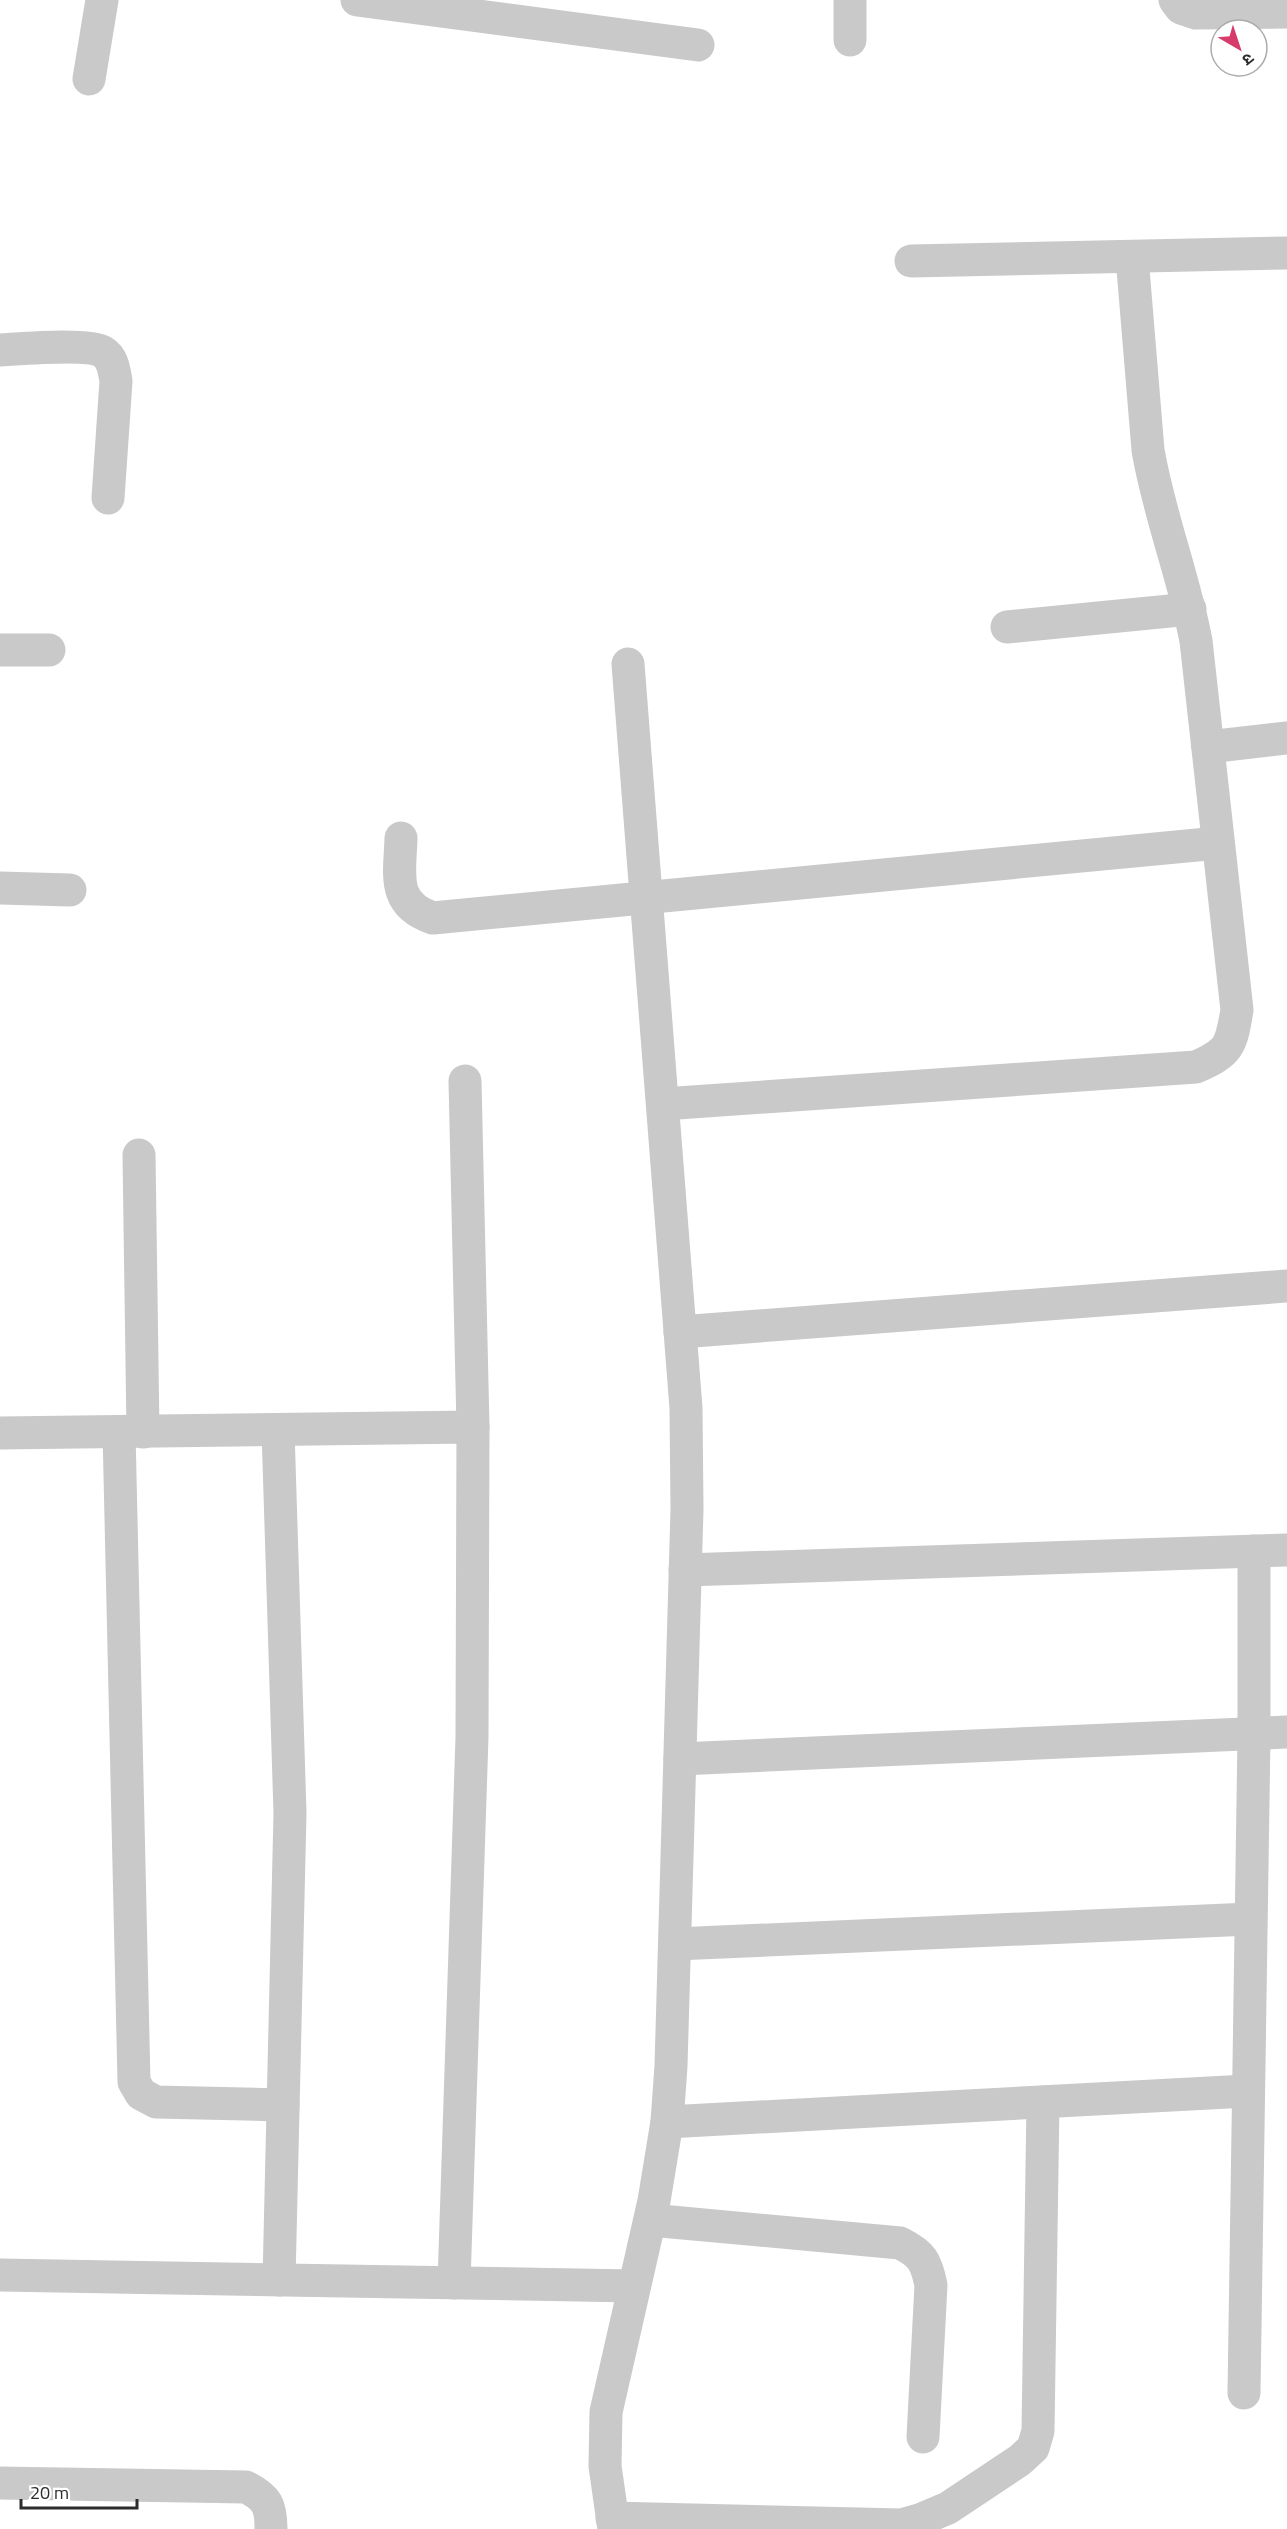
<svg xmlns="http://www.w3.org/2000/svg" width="1287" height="2529" font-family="'Titillium Web','Noto Sans Devanagari',sans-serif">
<rect width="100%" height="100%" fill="#fff"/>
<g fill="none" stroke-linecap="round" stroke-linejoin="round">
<g stroke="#c9c9c9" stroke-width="33">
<path d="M357,0L698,45"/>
<path d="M1175,0L1181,8L1196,13L1287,12"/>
<path d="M850,40V0"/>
<path d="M89,79L102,0"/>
<path d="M911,261L1287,253"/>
<path d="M0,350C20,349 88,343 103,352C113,358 114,370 116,381L108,498"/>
<path d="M1007,627L1190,609"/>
<path d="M0,650H49"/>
<path d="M1208,747L1287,738"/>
<path d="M401,838C400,874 391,904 433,918L1218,843"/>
<path d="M0,888L70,890"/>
<path d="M663,1104L1196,1067C1230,1052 1231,1046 1237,1010L1196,641C1184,577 1159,515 1148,450L1132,257"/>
<path d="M139,1155L143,1432"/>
<path d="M680,1332L1287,1286"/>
<path d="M278,1430L290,1813L279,2280"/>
<path d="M119,1432L134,2082L141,2094L156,2102L283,2105"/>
<path d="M0,1433L473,1427"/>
<path d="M685,1570L1287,1550"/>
<path d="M680,1759L1287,1732"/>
<path d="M675,1944L1250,1919"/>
<path d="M667,2122L1247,2091"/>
<path d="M650,2220L900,2243C922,2254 926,2261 931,2285L923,2437"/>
<path d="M0,2275L634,2286"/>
<path d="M454,2283L472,1737L473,1427L465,1081"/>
<path d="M1244,2393L1254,1736V1551"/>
<path d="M0,2483L246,2487C267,2498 271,2505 271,2529"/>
<path d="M612,2518L901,2525L922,2519L948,2508L1020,2460L1033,2448L1038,2431L1043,2102"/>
<path d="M614,2529L605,2466L606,2412L654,2201L667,2122L671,2066L687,1509L686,1408L628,664"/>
</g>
</g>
<g transform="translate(1239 48) rotate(141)"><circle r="28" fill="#ffffff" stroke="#ababab" stroke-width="1.5"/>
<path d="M0-4.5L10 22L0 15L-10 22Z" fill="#d63b6c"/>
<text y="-9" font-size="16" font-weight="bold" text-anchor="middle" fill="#2c2c2c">उ</text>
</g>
<path d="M21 2499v9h116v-9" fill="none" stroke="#2c2c2c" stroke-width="3"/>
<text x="30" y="2499" font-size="18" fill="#2c2c2c" stroke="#ffffff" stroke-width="4.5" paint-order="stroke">20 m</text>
</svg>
